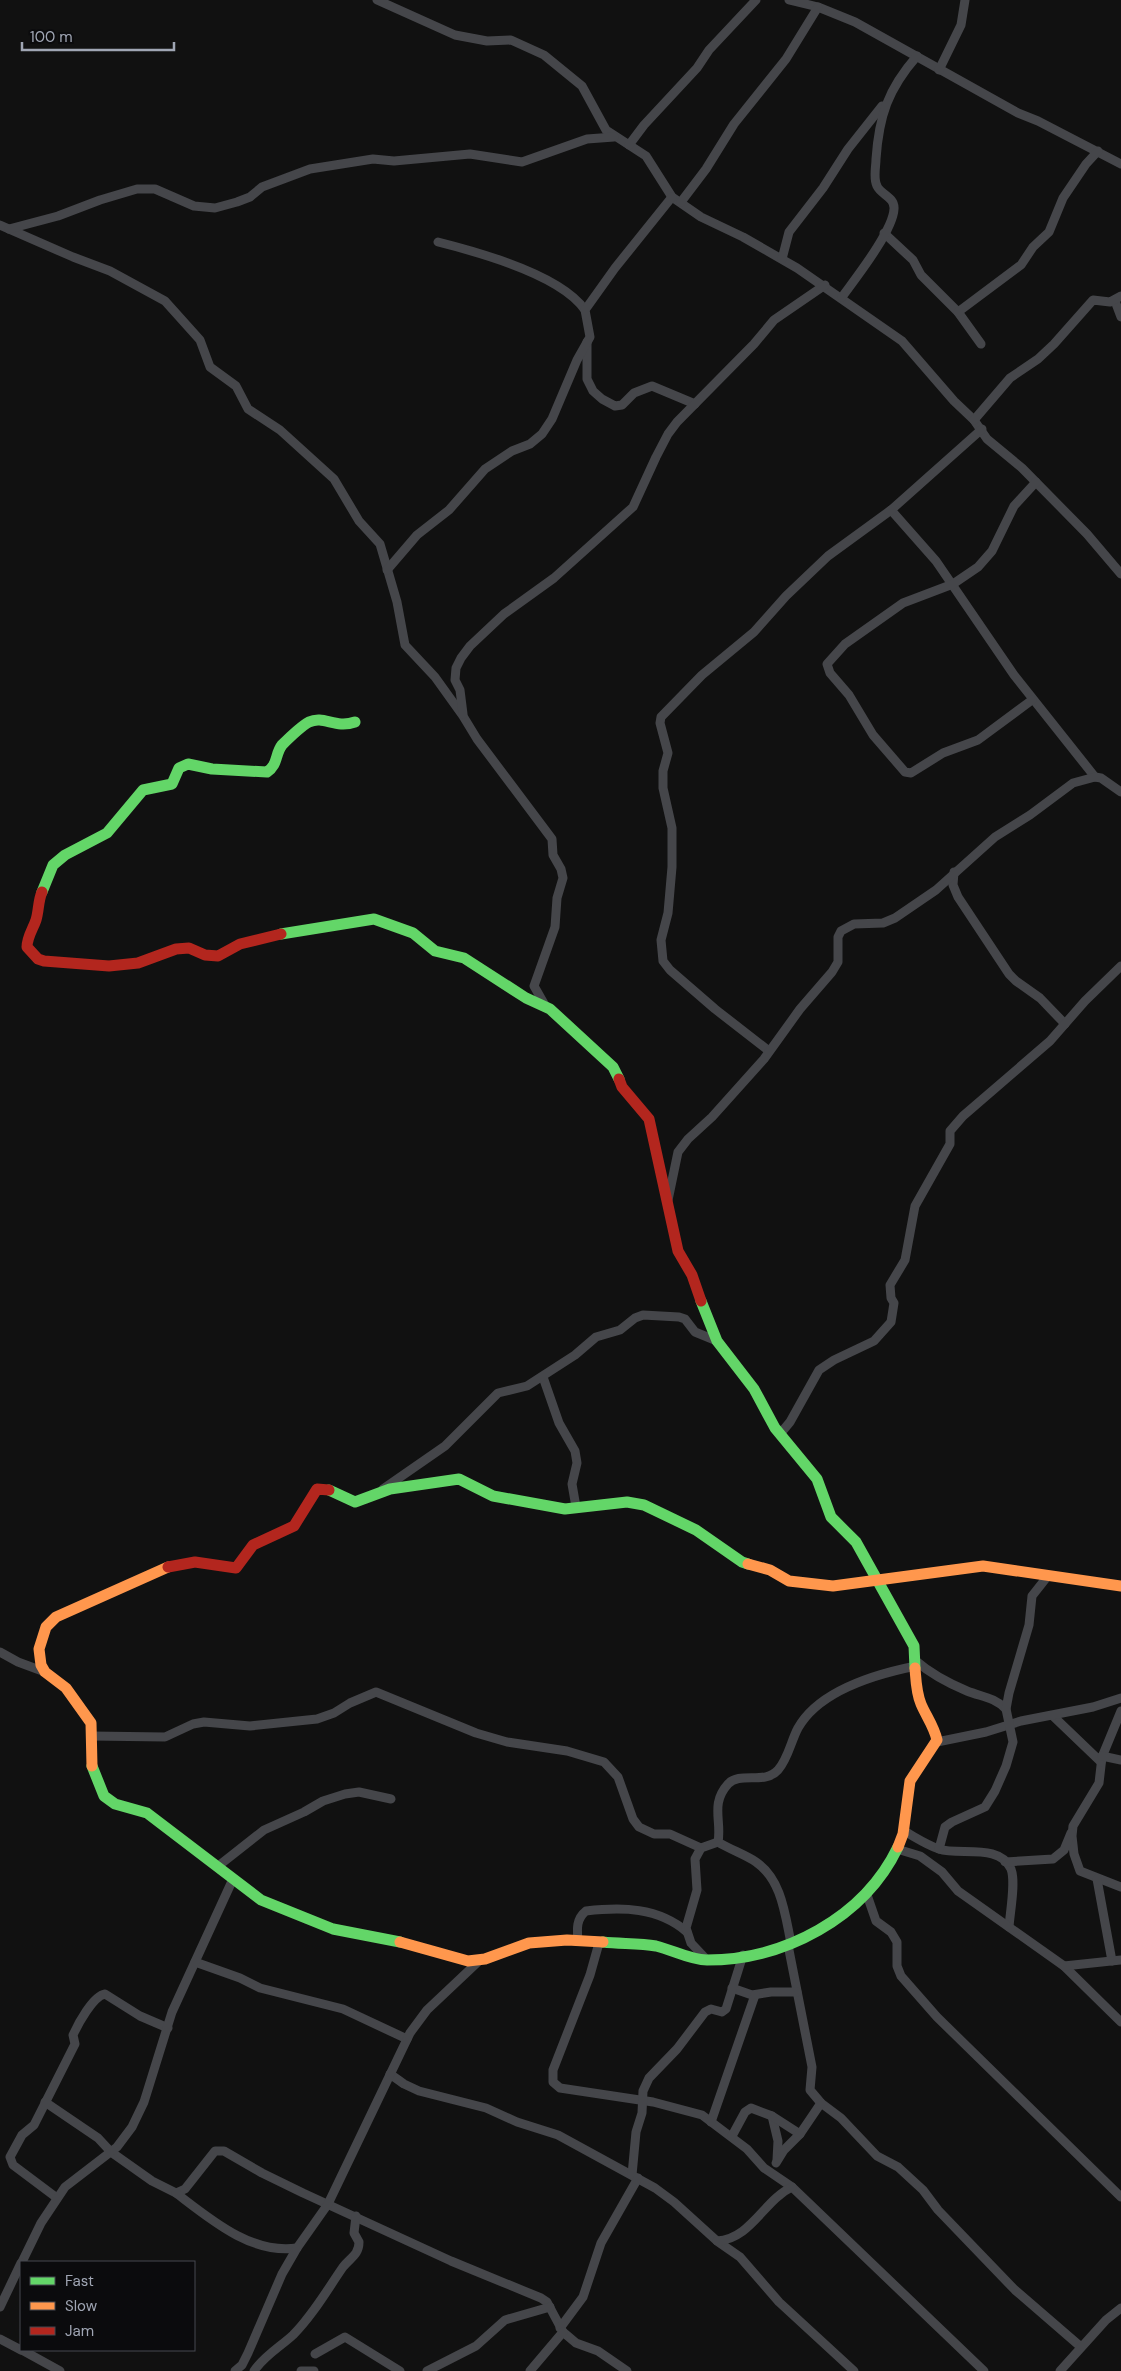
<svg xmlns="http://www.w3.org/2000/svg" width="1121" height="2371" font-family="'DM Sans',sans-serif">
<rect width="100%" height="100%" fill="#111"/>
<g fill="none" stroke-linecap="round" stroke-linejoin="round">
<g stroke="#45464a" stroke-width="9">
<path d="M377,0L455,35L487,41L511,40L544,55L582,86L606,130L646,156L672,197L701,217L743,237L797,268L902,341L954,401L974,420L987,439L1022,468L1087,534L1121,574"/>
<path d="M789,0L818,7L855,22L1018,113L1038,121L1121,164"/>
<path d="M939,70L961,25L965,0"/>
<path d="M629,145L644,125L697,68L709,50L756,0"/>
<path d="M681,202L706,169L734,124L786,59L818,7"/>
<path d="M0,225L73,257L110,271L165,301L200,340L210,367L236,386L248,409L280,430L334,479L359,521L380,544L397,602L405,645L435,677L463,716L477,739L552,839L553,855L561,869L563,878L557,898L555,927L534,986L546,1007"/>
<path d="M9,229L58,216L100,200L137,189H155L194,206L215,208L237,202L250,197L262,187L310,169L373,159L394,161L470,154L522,162L587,139L614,137"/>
<path d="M884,233L913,260L921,275L958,312L981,344"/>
<path d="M438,242C478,252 561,275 585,310"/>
<path d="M782,259L789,232L823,188L848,149L882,106"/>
<path d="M842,297C855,279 893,231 894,209C895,197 881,195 877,186C873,178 876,167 876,159C879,116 888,89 917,56"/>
<path d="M1115,301L1121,317"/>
<path d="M958,312L1021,265L1033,247L1049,232L1063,198L1086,164L1098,151"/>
<path d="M587,342V379L593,391L602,399L615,406L622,405L634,393L652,386L695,404"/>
<path d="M974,420L1010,378L1038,359L1054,344L1093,300L1110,302L1121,296"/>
<path d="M891,510L936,561L1014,675L1095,777"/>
<path d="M387,570L417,535L449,510L485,469L512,451L530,444L542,434L552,419L577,360L590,337L585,310L615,268L672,197"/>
<path d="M1032,700L978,740L943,753L911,773L905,772L873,735L849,695L830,673L827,664L845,644L903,603L953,584L978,567L992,551L1014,506L1036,482"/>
<path d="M463,714L460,690L455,680L456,668L461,658L470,646L504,614L554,578L633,507L656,457L668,434L677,422L754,344L774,320L825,285"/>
<path d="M954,872L953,885L958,897L1009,974L1016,981L1040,998L1065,1024"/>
<path d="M769,1051L715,1009L670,970L663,961L661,940L668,913L672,867V828L663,788V771L668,753L660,723L661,717L702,675L754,632L786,596L828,556L891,510L982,429"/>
<path d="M668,1200L678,1152L688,1139L712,1117L764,1059L800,1009L832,972L838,962V937L841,931L854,924L883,923L895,918L936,890L995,837L1030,815L1073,783L1095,777L1101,778L1121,792"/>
<path d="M543,1377L559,1423L575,1451L577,1463L572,1484L576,1507"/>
<path d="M780,1434L790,1422L819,1370L834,1360L874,1341L891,1322L894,1303L891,1298L890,1285L905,1260L915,1206L950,1144V1131L963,1116L1050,1041L1085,1001L1121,966"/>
<path d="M383,1489L445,1446L498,1393L527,1386L575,1355L596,1337L620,1330L635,1318L643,1315L679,1317L685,1319L695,1332L717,1341"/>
<path d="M0,1652L18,1662L45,1672"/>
<path d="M916,1661C931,1674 948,1683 967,1691C982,1697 994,1697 1006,1709"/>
<path d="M1121,1711L1102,1757L1099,1783L1073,1826L1072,1836L1074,1854L1080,1871L1121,1887"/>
<path d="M1053,1716L1101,1762"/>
<path d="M92,1736L165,1737L193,1724L204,1722L250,1726L317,1719L334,1713L350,1703L376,1692L476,1733L507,1742L567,1751L604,1762L618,1777L633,1819L639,1827L654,1834H670L701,1848"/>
<path d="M937,1742L986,1732L1021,1721L1093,1707L1121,1698"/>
<path d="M1102,1756L1121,1760"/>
<path d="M904,1831C915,1837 927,1845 939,1849C959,1856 1000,1843 1011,1869C1016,1882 1010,1912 1009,1927"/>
<path d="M718,1842C729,1849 746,1855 756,1862C782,1880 785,1915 791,1943"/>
<path d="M897,1849L920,1856L942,1872L958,1891L1064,1966L1121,2022"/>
<path d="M939,1849L945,1827L952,1822L985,1807L995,1791L1006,1766L1013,1742L1006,1709L1009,1693L1029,1625L1032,1596L1047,1577"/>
<path d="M1005,1862L1053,1859L1064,1850L1071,1833"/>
<path d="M217,1867L264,1830L304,1812L323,1801L345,1794L359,1792L391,1799"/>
<path d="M1097,1879L1112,1961"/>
<path d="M866,1892L876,1921L891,1932L897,1942V1966L901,1976L937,2017L1121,2197"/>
<path d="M578,1941C577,1929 576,1919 586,1911C622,1907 658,1907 687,1932"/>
<path d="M599,1943L590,1975L553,2070V2082L560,2088L653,2102L702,2115L747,2149L764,2168L792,2187L984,2371"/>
<path d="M788,1945L812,2067L810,2090L821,2103L841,2118L877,2156L898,2167L923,2190L938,2210L1015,2290L1081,2347"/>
<path d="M707,1960L691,1943L686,1928L697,1890L695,1859L701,1848L718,1842C722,1821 710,1804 728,1784C740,1771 765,1785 778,1770C788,1759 791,1741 798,1728C819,1691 876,1674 916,1666"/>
<path d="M195,1962L240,1978L260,1988L343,2009L407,2039"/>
<path d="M1064,1966L1121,1960"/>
<path d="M732,1988L752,1995L771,1992H797"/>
<path d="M390,2074L404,2084L419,2091L486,2108L517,2122L558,2135L655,2188L674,2202L717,2241L740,2257L779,2302L854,2371"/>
<path d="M45,2102L98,2138L111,2152L152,2181L176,2193L185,2189L215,2151H224L262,2173L303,2193L451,2261L541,2298L547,2302L563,2332L576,2343L598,2351L627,2371"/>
<path d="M772,2116L778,2141L777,2160"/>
<path d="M711,2122L755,1995"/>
<path d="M732,2136L745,2112L751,2108L772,2116L800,2134"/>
<path d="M776,2163L784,2150L800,2134L821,2103"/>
<path d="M632,2175L636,2132L642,2113L643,2091L649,2078L677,2049L705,2012L711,2009L722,2012L726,2009L743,1955"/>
<path d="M176,2193C210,2219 252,2255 297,2248"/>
<path d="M57,2198L13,2165L10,2157L22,2135L34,2125L75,2044L73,2035C78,2024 93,1996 105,1994L140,2016L168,2028"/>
<path d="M717,2241C751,2239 764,2200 792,2187"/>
<path d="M22,2262L41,2223L65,2187L117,2147L132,2127L144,2102L172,2012L233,1879"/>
<path d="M0,2307L21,2263"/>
<path d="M560,2328L583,2297L601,2243L638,2178"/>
<path d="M0,2339L21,2350"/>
<path d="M22,2350L60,2371"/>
<path d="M315,2354L345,2337L400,2371"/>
<path d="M235,2371L242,2365L248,2353L282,2274L297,2248L328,2204L410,2033L427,2010L480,1960"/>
<path d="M254,2371C264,2356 280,2347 293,2335C313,2315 327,2290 343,2267C350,2258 359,2255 359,2242L354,2233L356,2216"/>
<path d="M301,2371H314"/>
<path d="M427,2371L476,2346L505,2320L550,2307"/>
<path d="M530,2371L563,2332"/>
<path d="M1060,2371L1106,2320L1121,2308"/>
</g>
<g stroke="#63d668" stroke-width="11">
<path d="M42,892L53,865L65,855L107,833L143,790L172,784L179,768L188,764L212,769L267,772C278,765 275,754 282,745C289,738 300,727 309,722C324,715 335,729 355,722"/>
<path d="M281,934L374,919L413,933L435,951L464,958L526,998L550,1009L613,1067L619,1079"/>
<path d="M701,1301L717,1341L754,1389L775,1428L817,1479L831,1517L856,1542L914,1646L915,1668"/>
<path d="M329,1490L355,1502L390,1489L459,1479L493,1496L565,1509L627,1502L644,1505L696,1530L742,1562L748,1564"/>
<path d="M92,1766L104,1796L115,1804L147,1813L261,1900L333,1929L400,1942"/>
<path d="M603,1942C620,1944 639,1943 656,1946C673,1950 690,1960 707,1960C784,1960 864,1918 898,1847"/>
</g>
<g stroke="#ff974d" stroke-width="11">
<path d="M748,1564L770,1570L789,1581L833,1586L983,1566L1121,1586"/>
<path d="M92,1766L91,1723L66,1688L45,1672L41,1665L39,1649L46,1627L56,1617L168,1567"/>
<path d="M898,1847L903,1834L910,1781L937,1740C934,1726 926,1716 921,1704C916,1692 916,1680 915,1668"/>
<path d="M400,1942L468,1961L485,1959L529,1943L567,1940L603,1942"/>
</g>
<g stroke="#b3261e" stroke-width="11">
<path d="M42,892C38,901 39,910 36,920C33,929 27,937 27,947L38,959L44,961L109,966L138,963L176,949L189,948L205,955L218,956L240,944L281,934"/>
<path d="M619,1079L622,1087L649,1119L678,1251L692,1275L701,1301"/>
<path d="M168,1567L195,1562L236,1568L253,1545L294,1526L317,1489L329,1490"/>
</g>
</g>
<rect x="20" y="2261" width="175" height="90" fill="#0b0b0d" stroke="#474950"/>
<rect x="30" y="2277" width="25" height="8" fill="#63d668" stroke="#474950"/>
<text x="65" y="2286" font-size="15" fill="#a0a6b4">Fast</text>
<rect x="30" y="2302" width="25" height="8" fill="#ff974d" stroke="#474950"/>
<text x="65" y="2311" font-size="15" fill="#a0a6b4">Slow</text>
<rect x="30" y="2327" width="25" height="8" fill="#b3261e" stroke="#474950"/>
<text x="65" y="2336" font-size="15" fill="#a0a6b4">Jam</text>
<path d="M22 42v8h152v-8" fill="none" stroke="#a0a6b4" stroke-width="2.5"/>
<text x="30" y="42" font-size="15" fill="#a0a6b4" stroke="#0b0b0d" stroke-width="4" paint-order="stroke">100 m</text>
</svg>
